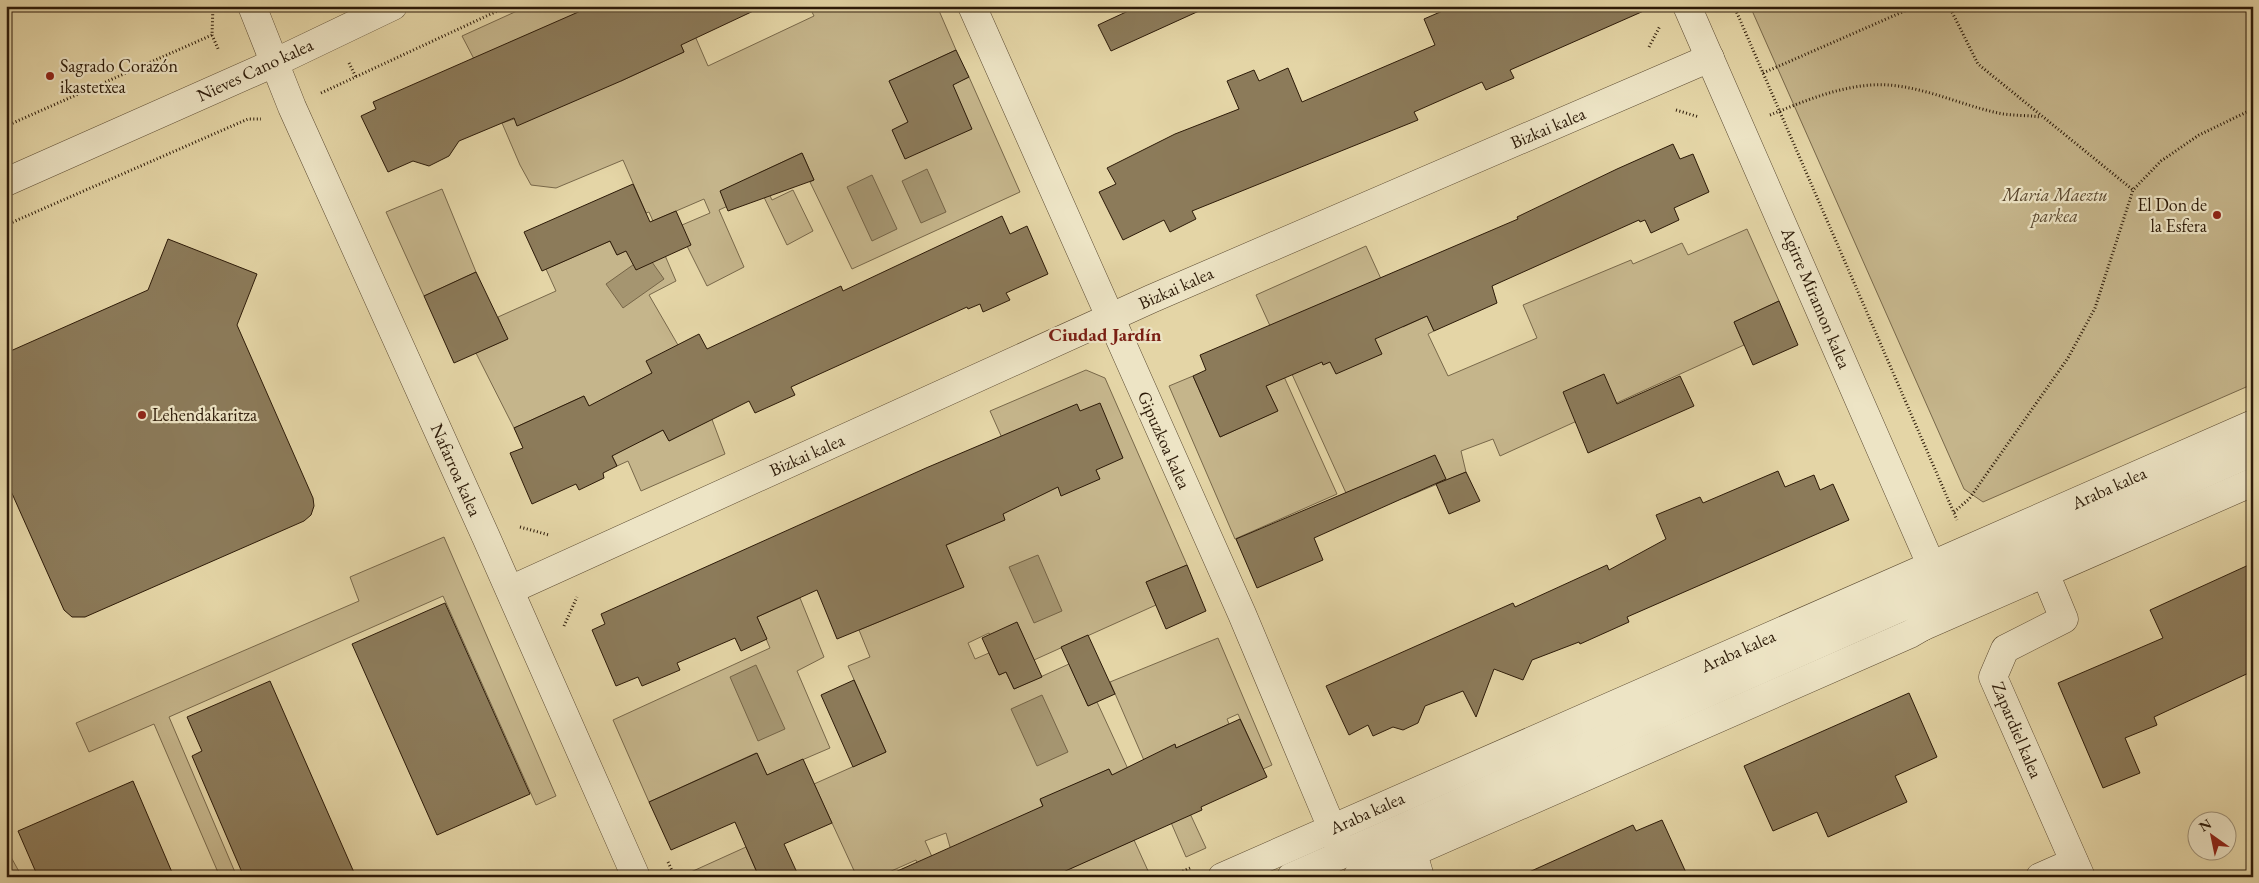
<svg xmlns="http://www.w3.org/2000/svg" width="2259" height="883" font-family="'EB Garamond',serif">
<rect width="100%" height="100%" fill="#e4d5a6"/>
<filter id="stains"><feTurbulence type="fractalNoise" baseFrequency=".004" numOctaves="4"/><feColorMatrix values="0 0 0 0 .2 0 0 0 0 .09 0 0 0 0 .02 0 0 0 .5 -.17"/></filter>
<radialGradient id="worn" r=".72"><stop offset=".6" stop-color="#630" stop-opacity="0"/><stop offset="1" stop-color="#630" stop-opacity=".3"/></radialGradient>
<g fill="#c5b58b" stroke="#78684a">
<path d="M528,6H574L611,60L621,81L684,52L663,6H682L708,66L814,16L809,6H937L956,50L889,81L902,108L969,77L1020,192L852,269L810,182L814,180L802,153L759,173L772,200L793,190L813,231L787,245L761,191L719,210L744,267L707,286L687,246L682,225L710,213L704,199L653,221L649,212L646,213L623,160L556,188L531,185L520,165L502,123L581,97L474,59L462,36Z"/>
<path d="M1750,6H2253V384L1983,502L1964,489Z"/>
<path d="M442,189L476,272L424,296L386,212Z"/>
<path d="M651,223L676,281L649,295L678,345L652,373L616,392L642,441L663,430L669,441L708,421L692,389L699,385L725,454L641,491L628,461L617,466L584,396L514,428L476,353L507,339L498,317L556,291L546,269L610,241L617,255L650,240Z"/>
<path d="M1747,229L1779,301L1734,322L1744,345L1500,456L1493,439L1461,451L1466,472L1404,498L1393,473L1346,493L1256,295L1366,246L1403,327L1427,316L1434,331L1428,334L1448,376L1537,338L1523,305L1631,260L1633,264L1682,243L1688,255Z"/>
<path d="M1086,370L1105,378L1187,565L1146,582L1156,605L1034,660L1017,623L996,647L989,633L968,643L975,659L989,653L999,675L1006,672L1014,689L1069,664L1088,706L1097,702L1134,782L1118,789L1109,769L1040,800L1071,868L1134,840L1149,873L1140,877H1051L950,847L946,833L925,841L941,877H924L916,860L878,877H857L814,784L886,752L848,666L870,657L859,630L934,599L924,555L1004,520L1001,510L1028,496L990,411Z"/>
<path d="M1281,370L1337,494L1235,539L1169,386L1193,376L1220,437L1277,411L1266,386L1273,383L1270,375Z"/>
<path d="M444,537L556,796L536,805L443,596L169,717L237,877H220L154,724L89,752L76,723L359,601L350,577Z"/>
<path d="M800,598L824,657L797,671L830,748L767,775L756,753L649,802L613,720L770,648L757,617Z"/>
<path d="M1218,638L1272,765L1263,769L1238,714L1227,719L1229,724L1176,748L1175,745L1161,751L1206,848L1186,857L1110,682Z"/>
<path d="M746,847L759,877H682V876Z"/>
<path d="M6,848L22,877H6Z"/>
</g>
<g fill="#a59570" stroke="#756446">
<path d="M927,169L946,212L921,223L902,181Z"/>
<path d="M872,175L897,229L872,241L847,187Z"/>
<path d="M647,255L664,279L623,308L606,284Z"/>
<path d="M1038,555L1062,611L1034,623L1009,567Z"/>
<path d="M756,665L785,729L758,741L730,677Z"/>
<path d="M1042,695L1068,752L1037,766L1011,709Z"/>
</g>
<g fill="#8c7b5a" stroke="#2c1a08">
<path d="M592,6H764L681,45L684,52L621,81L517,126L514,118L459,141L449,156L429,166L413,161L388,172L361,116L376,109L373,102Z"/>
<path d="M1139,6H1210L1111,51L1098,25Z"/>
<path d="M1454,6H1655L1510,70L1514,78L1486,90L1482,82L1414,112L1418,120L1192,211L1196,219L1170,232L1164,220L1123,240L1099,192L1116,184L1107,168L1175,134L1239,109L1227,81L1254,70L1259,81L1288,68L1302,102L1435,45L1424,19Z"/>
<path d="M956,50L969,77L953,85L972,129L905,159L892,130L908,122L889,81Z"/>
<path d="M1673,144L1680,159L1693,154L1709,192L1674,208L1679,220L1651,233L1645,220L1640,222L1639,220L1492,286L1497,303L1434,331L1427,316L1375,339L1382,354L1336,374L1330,362L1323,365L1322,362L1266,386L1278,411L1220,437L1193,376L1206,370L1200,355L1518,219L1517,217L1617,169Z"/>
<path d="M802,153L814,180L728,211L720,191Z"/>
<path d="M633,184L650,222L676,211L691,245L636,270L626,251L617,255L610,241L542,271L524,232Z"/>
<path d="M1002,216L1010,234L1027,226L1048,274L1006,293L1010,300L983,312L980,304L968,309L967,307L791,387L795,395L755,413L749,401L669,441L663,430L612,456L617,466L603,473L604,478L579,490L576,484L532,504L510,453L523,448L514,428L584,396L589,406L652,373L646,361L699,334L707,349L841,286L843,291Z"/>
<path d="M168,239L257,274L237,325L313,498L314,506L311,515L304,521L85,617H72L64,610L6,480V353L148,290Z"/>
<path d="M476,272L508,339L454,363L424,296Z"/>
<path d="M1779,301L1798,345L1753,365L1734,322Z"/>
<path d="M1604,374L1617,404L1680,376L1694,406L1588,453L1563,392Z"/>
<path d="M1100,403L1123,458L1096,470L1100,479L1061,496L1058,487L1003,514L1005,520L946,545L964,587L837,639L817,590L757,617L767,639L741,651L735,638L677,663L680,670L642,686L638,677L616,686L592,630L605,624L601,614L926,468L1077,404L1080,411Z"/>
<path d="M1435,455L1446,479L1314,538L1323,560L1257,588L1236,539Z"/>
<path d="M1778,471L1785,487L1814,475L1820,490L1833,484L1849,520L1627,617L1629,622L1580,644L1579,642L1532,660L1523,680L1494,669L1476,717L1463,691L1425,706L1418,723L1403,730L1393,727L1373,736L1368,725L1349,735L1326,686L1513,603L1515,607L1607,565L1609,570L1666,539L1656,515L1700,497L1703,503Z"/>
<path d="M1466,472L1480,501L1449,514L1436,484Z"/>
<path d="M2253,563V671L2154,717L2157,725L2125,738L2140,773L2103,788L2058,683L2163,638L2150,610Z"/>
<path d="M1187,565L1206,611L1166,629L1146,582Z"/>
<path d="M445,603L530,794L437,835L352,644Z"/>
<path d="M1017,622L1042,677L1014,689L1006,672L999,675L982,638Z"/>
<path d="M1088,635L1115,694L1088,706L1061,647Z"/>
<path d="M854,680L886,752L853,767L821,695Z"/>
<path d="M270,681L356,877H244L192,756L202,751L187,717Z"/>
<path d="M1909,693L1937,757L1895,776L1907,802L1828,837L1817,812L1773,831L1744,766Z"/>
<path d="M1240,719L1267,777L1201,807L1202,810L1052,877H884L1043,806L1040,799L1109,769L1112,775L1175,744L1176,748Z"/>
<path d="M757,753L767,775L803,759L832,823L784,844L799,877H759L735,822L671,850L649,802Z"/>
<path d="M133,781L174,877H38L18,831Z"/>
<path d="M1662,820L1688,877H1518L1633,825L1636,831Z"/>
</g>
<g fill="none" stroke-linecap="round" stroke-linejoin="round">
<defs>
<g id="minor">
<path d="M252,6L292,107L486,537L636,877"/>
<path d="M972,6L1242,614L1339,845"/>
<path d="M6,182L274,63L393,6"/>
<path d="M2045,573L2064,619L2005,649L1993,677L2081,877"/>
<path d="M510,590L1151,299L1710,58"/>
<path d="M1922,627L2253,482"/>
<path d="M1408,836L1420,877"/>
<path d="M1222,877L2253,424"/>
<path d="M1291,877L2253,452"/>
<path d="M1357,877L1910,634L1922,627L1932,616V567L1687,6"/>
<path d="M2040,877L2074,862"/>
</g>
</defs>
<use href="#minor" stroke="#5a4930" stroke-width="29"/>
<g stroke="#2c1a08" stroke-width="3" stroke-dasharray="1 2.5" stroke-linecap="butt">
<path d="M1734,6L1957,520"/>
<path d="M1949,6L1978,64L2133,190"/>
<path d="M212,35L219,51"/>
<path d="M1649,47L1660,26"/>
<path d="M349,63L356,77"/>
<path d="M1763,73L1916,6"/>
<path d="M321,93L508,6"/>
<path d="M1676,110L1699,117"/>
<path d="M1770,115C1802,102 1837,87 1872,85C1914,82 1957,104 1998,113C2012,116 2027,115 2040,117"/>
<path d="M6,126L212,35L213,6"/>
<path d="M6,225L248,119H261"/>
<path d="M1954,512L1969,499L2068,358L2095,308L2133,190L2161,161L2199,135L2253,109"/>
<path d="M520,527L549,535"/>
<path d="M564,626L577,597"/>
<path d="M668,862L675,877"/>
<path d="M1170,877L1190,868"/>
</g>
<use href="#minor" stroke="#ede4c5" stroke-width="28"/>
</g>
<g fill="#8f2418" stroke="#ede4c5" stroke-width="2">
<circle cx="50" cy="76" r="5"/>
<circle cx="2217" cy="215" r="5"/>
<circle cx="142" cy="415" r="5"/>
</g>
<g text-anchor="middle" stroke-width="4.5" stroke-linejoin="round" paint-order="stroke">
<g font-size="18" fill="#2c1a08" stroke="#ede4c5" text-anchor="start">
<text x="60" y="72">Sagrado Corazón<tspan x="60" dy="21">ikastetxea</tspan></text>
<text x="2207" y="211" text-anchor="end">El Don de<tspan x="2207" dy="21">la Esfera</tspan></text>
<text x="152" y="421">Lehendakaritza</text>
</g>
<g font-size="18" fill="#2c1a08" stroke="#ede4c5">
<text transform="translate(255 70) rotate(-25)" y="6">Nieves Cano kalea</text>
<text transform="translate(1548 128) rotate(-23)" y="6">Bizkai kalea</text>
<text transform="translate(1176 288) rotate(-24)" y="6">Bizkai kalea</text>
<text transform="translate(1816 298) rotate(67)" y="6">Agirre Miramon kalea</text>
<text transform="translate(1164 440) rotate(66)" y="6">Gipuzkoa kalea</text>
<text transform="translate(807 455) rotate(-24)" y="6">Bizkai kalea</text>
<text transform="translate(456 470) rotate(66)" y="6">Nafarroa kalea</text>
<text transform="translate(2109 488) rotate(-24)" y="6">Araba kalea</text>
<text transform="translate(1738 651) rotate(-24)" y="6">Araba kalea</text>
<text transform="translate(2017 730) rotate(67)" y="6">Zapardiel kalea</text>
<text transform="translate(1367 813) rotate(-24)" y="6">Araba kalea</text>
</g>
<g font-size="18" font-style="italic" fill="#5a482f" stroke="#ede4c5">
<text x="2055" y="201">Maria Maeztu<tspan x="2055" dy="21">parkea</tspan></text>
</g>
<g font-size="19" font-weight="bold" fill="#7a1f14" stroke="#ede4c5">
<text x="1105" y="341">Ciudad Jardín</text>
</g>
</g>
<rect width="2259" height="883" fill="none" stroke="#e4d5a6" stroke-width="25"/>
<rect x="8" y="8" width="2244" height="868" fill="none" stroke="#2c1a08" stroke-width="2.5"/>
<rect x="12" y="12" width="2234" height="858" fill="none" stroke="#2c1a08"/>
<g transform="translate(2212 836) rotate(327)"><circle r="24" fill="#ede4c5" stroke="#a09379"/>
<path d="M0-4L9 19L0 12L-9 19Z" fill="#8f2418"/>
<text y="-8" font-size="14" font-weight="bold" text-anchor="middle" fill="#2c1a08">N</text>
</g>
<rect width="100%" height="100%" filter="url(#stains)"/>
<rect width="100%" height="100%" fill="url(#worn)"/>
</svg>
